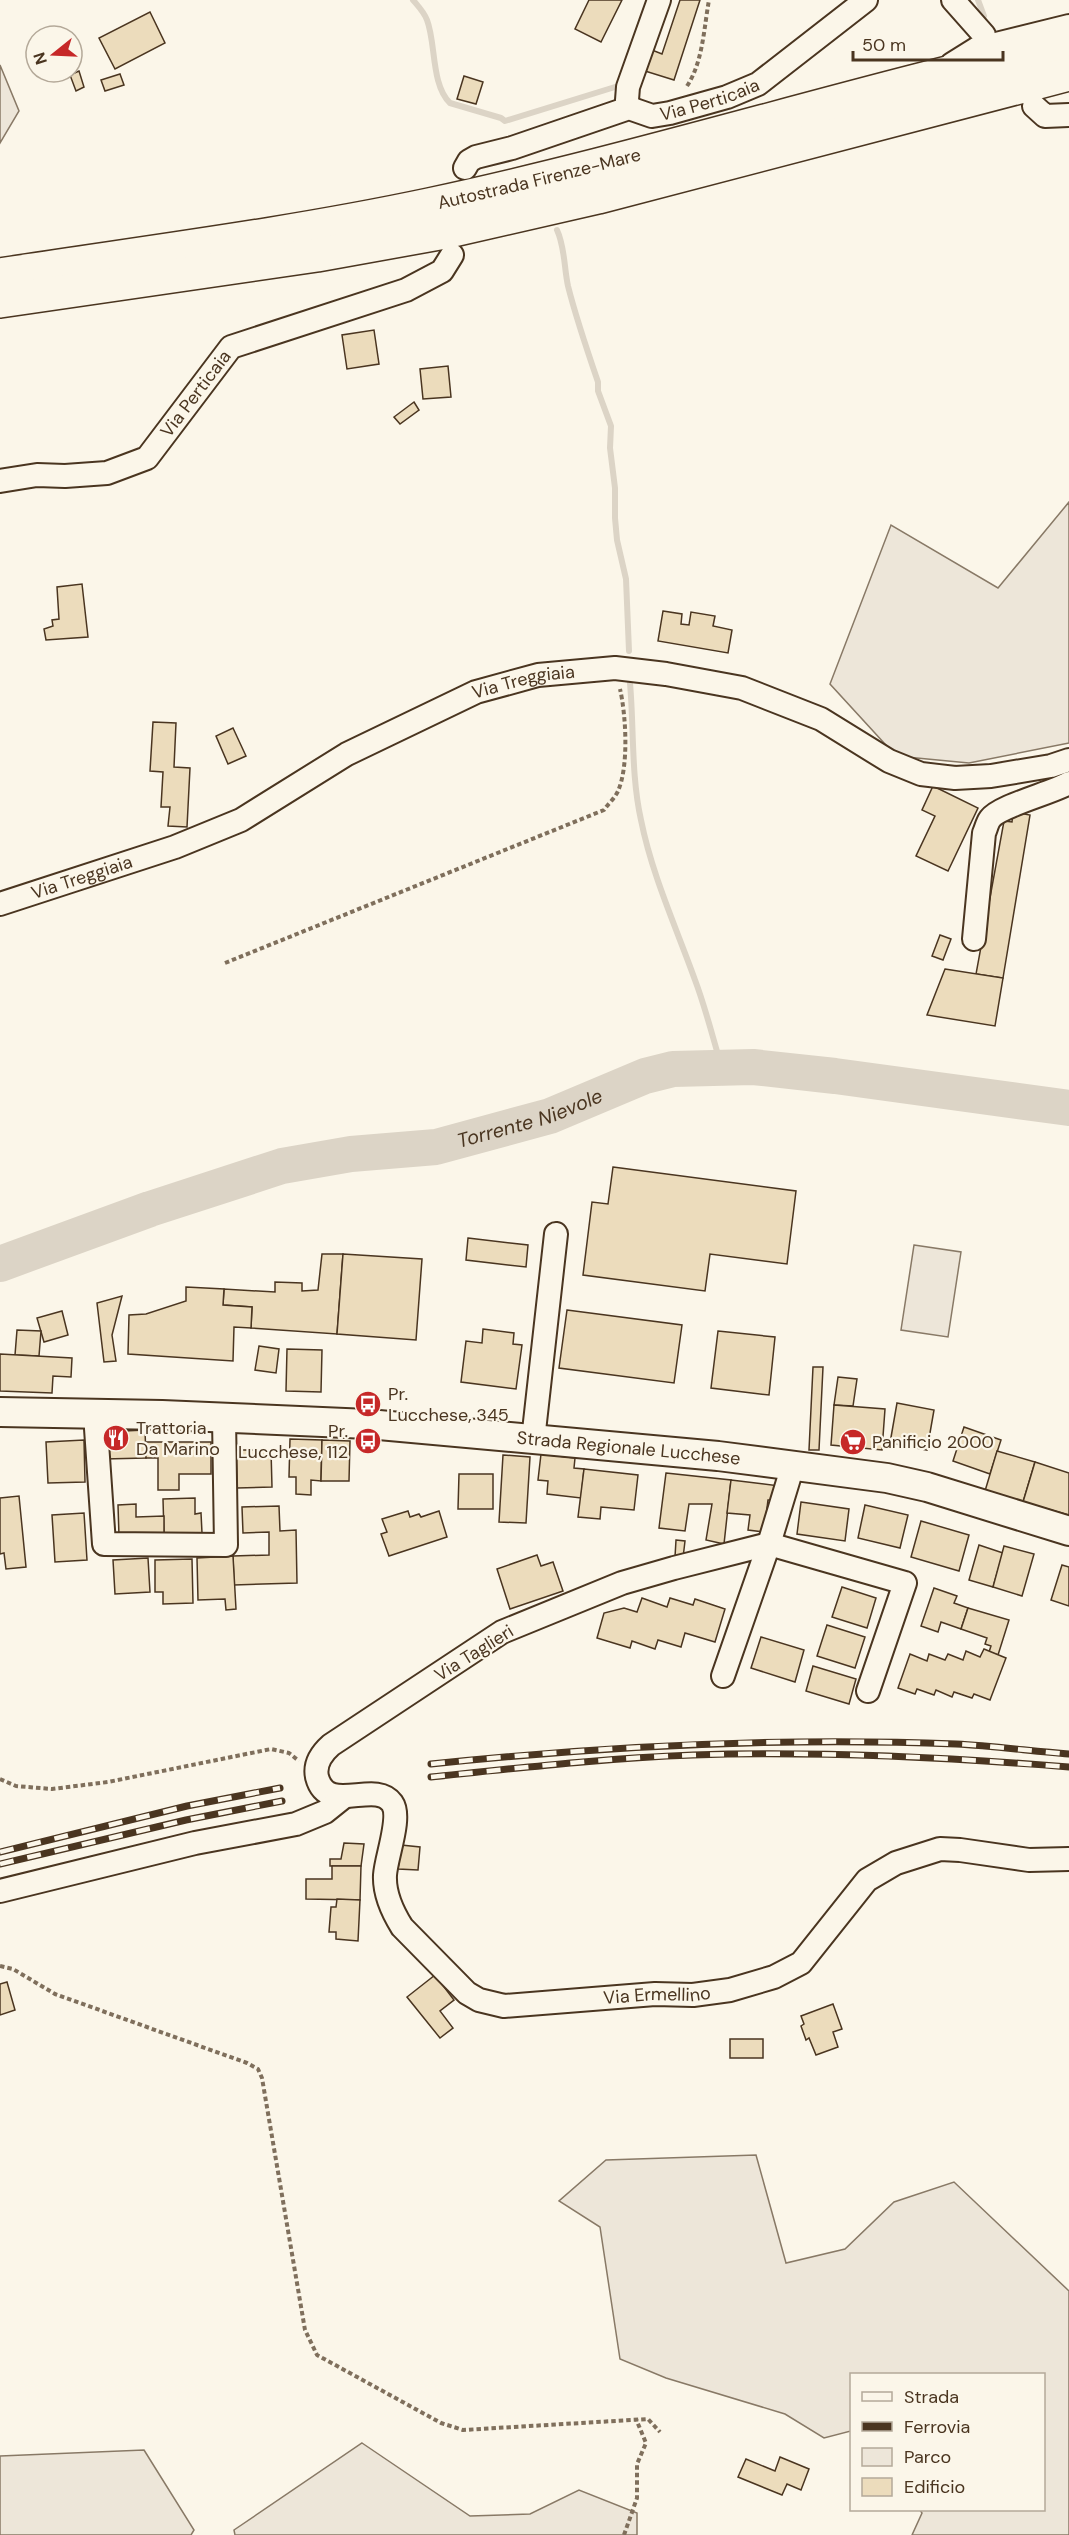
<svg xmlns="http://www.w3.org/2000/svg" width="1069" height="2535" font-family="'DM Sans',sans-serif">
<rect width="100%" height="100%" fill="#fbf6e9"/>
<g fill="#ede6d9" stroke="#887966" stroke-width="1.5">
<path d="M0,65L19,111L0,143Z"/>
<path d="M1069,502V743L969,763L896,756L830,684L891,525L998,588Z"/>
<path d="M914,1245L961,1252L948,1337L901,1330Z"/>
<path d="M756,2155L786,2263L845,2249L894,2202L954,2182L1069,2291V2535H912L922,2513L920,2510H1044V2374H852L851,2431L824,2438L785,2414L666,2378L620,2359L600,2227L559,2201L606,2160Z"/>
<path d="M362,2443L470,2516L530,2514L579,2490L637,2513V2535H235L234,2530Z"/>
<path d="M144,2450L194,2530L191,2535H0V2456Z"/>
</g>
<g fill="none" stroke-linecap="round" stroke-linejoin="round">
<g stroke="#dcd4c6" stroke-width="6">
<path d="M413,0C418,6 424,12 427,20C436,43 431,85 450,103L501,118L505,121L615,87"/>
<path d="M978,0L984,16"/>
<path d="M557,230C565,247 564,268 568,286C576,318 587,350 598,382V391L611,426L610,448L615,488V518L617,540L626,579L629,651"/>
<path d="M630,683C634,728 631,775 641,820C652,875 676,927 695,980C706,1009 713,1039 722,1068"/>
</g>
<path stroke="#dcd4c6" stroke-width="36" id="s1" d="M0,1264L150,1209L282,1166L351,1154L436,1147L550,1116L645,1076L673,1069L753,1067L835,1076L1069,1108"/>
</g>
<g fill="#ecdcbc" stroke="#4a3520" stroke-width="1.5">
<path d="M589,0H622L601,42L575,29Z"/>
<path d="M680,0H700L674,80L645,71L652,50L662,54Z"/>
<path d="M150,12L165,43L115,69L99,38Z"/>
<path d="M79,71L84,87L76,91L70,75Z"/>
<path d="M120,74L124,85L105,91L101,80Z"/>
<path d="M464,76L483,82L476,104L457,99Z"/>
<path d="M374,330L379,364L347,369L342,335Z"/>
<path d="M448,366L451,397L423,399L420,369Z"/>
<path d="M414,402L419,410L400,424L394,417Z"/>
<path d="M82,584L88,637L46,640L44,629L53,626L52,620L59,619L57,587Z"/>
<path d="M663,611L682,614L681,624L689,625L691,612L715,616L713,626L732,630L728,653L658,641Z"/>
<path d="M153,722L176,723L174,767L190,768L187,827L168,826L170,807H161L163,772L150,771Z"/>
<path d="M233,728L246,756L228,764L216,736Z"/>
<path d="M933,786L978,808L948,871L916,856L935,816L922,810Z"/>
<path d="M1013,812L1030,815L1003,978L976,974L1004,821L1012,822Z"/>
<path d="M940,935L951,939L943,960L932,956Z"/>
<path d="M945,969L1003,978L995,1026L927,1015Z"/>
<path d="M613,1167L796,1191L787,1264L710,1254L705,1291L583,1275L592,1202L608,1204Z"/>
<path d="M468,1238L528,1245L526,1267L466,1260Z"/>
<path d="M322,1254H343L337,1334L251,1328L252,1307L223,1305L224,1289L275,1292V1282L302,1283V1291L318,1290Z"/>
<path d="M343,1254L422,1259L416,1340L337,1334Z"/>
<path d="M186,1287L224,1289L223,1305L252,1307L251,1328L234,1327L233,1361L128,1354L129,1315L146,1314L186,1301Z"/>
<path d="M122,1296L112,1335L116,1361L104,1362L97,1303Z"/>
<path d="M567,1310L682,1325L674,1383L559,1368Z"/>
<path d="M62,1311L68,1335L44,1342L37,1318Z"/>
<path d="M483,1329L514,1333L513,1344L522,1345L516,1389L461,1382L466,1341L482,1343Z"/>
<path d="M17,1330L41,1331L39,1356L15,1355Z"/>
<path d="M718,1331L775,1337L769,1395L711,1388Z"/>
<path d="M259,1346L279,1349L276,1373L255,1370Z"/>
<path d="M287,1349L322,1350L321,1392L286,1391Z"/>
<path d="M0,1354L72,1358L71,1377L53,1376L52,1393L0,1391Z"/>
<path d="M813,1367H823L819,1450H809Z"/>
<path d="M838,1377L857,1379L853,1406L834,1405Z"/>
<path d="M897,1403L934,1410L927,1450L890,1443Z"/>
<path d="M834,1405L885,1409L882,1450L831,1445Z"/>
<path d="M964,1427L1001,1440L990,1474L953,1461Z"/>
<path d="M145,1430L146,1458L104,1459L103,1432Z"/>
<path d="M290,1439L322,1440L321,1481L311,1480V1495L296,1494V1477H289Z"/>
<path d="M84,1440L85,1482L48,1483L46,1442Z"/>
<path d="M322,1440L350,1441L349,1481H321Z"/>
<path d="M145,1442H211V1474H179V1490H158V1458H146Z"/>
<path d="M236,1450H271L272,1487L237,1488Z"/>
<path d="M997,1451L1035,1462L1023,1502L985,1491Z"/>
<path d="M541,1454L575,1458L574,1468L584,1469L581,1498L547,1494L548,1481L538,1480Z"/>
<path d="M503,1455L530,1457L526,1523L499,1522Z"/>
<path d="M1035,1462L1069,1473V1515L1023,1502Z"/>
<path d="M584,1469L638,1475L634,1510L601,1507L600,1519L578,1517Z"/>
<path d="M666,1473L731,1480L724,1544L706,1540L712,1504H689L685,1531L659,1528Z"/>
<path d="M459,1474H493V1509H458Z"/>
<path d="M731,1480L780,1486L774,1500H768L764,1532L748,1530L750,1515L727,1513Z"/>
<path d="M19,1496L26,1567L6,1569L4,1553L0,1554V1498Z"/>
<path d="M195,1498V1514L201,1513L202,1533L164,1534L163,1499Z"/>
<path d="M801,1502L849,1509L845,1541L797,1534Z"/>
<path d="M136,1504V1517L164,1516V1534L119,1536L118,1505Z"/>
<path d="M865,1505L908,1515L900,1548L858,1538Z"/>
<path d="M279,1506L280,1531L296,1530L297,1583L234,1585L233,1556L269,1555V1532L243,1533L242,1507Z"/>
<path d="M408,1511L410,1517L419,1514L421,1517L439,1511L447,1537L389,1556L381,1534L387,1532L382,1519Z"/>
<path d="M84,1513L87,1560L55,1562L52,1515Z"/>
<path d="M921,1521L969,1535L959,1571L911,1557Z"/>
<path d="M676,1540L685,1541L683,1558L675,1557Z"/>
<path d="M979,1545L1003,1553L993,1587L969,1580Z"/>
<path d="M1004,1546L1034,1554L1022,1596L993,1587Z"/>
<path d="M537,1555L541,1566L553,1562L563,1591L510,1609L497,1569Z"/>
<path d="M233,1556L236,1609L226,1610L225,1599L198,1600L197,1558Z"/>
<path d="M148,1558L150,1592L115,1594L113,1560Z"/>
<path d="M192,1559L193,1603L163,1604V1592H155V1560Z"/>
<path d="M1062,1565L1069,1567V1606L1051,1600Z"/>
<path d="M842,1587L876,1598L867,1628L832,1617Z"/>
<path d="M934,1588L957,1596L954,1603L968,1608L961,1629L941,1622L938,1632L921,1626Z"/>
<path d="M642,1598L667,1607L670,1598L693,1605L695,1599L725,1609L715,1642L685,1633L681,1647L658,1640L655,1649L632,1641L630,1648L597,1638L604,1613L624,1608L637,1612Z"/>
<path d="M968,1608L1009,1620L998,1655L989,1652L991,1646L985,1644L987,1638L961,1629Z"/>
<path d="M827,1625L865,1637L855,1668L817,1656Z"/>
<path d="M761,1637L804,1650L795,1682L751,1668Z"/>
<path d="M984,1649L1006,1658L990,1700L974,1694L972,1698L954,1692L952,1697L936,1690L934,1695L917,1689L915,1694L898,1688L910,1654L927,1661L929,1654L945,1660L948,1654L963,1660L966,1651L980,1657Z"/>
<path d="M813,1666L856,1679L849,1704L806,1691Z"/>
<path d="M344,1843L364,1844L361,1866H330V1859H341Z"/>
<path d="M401,1845L420,1847L418,1870L398,1869Z"/>
<path d="M332,1866H361L360,1900L306,1899V1879H332Z"/>
<path d="M337,1899L360,1900L358,1941L336,1939V1932H329L331,1907H336Z"/>
<path d="M435,1975L454,2000L440,2011L453,2028L440,2038L407,1997Z"/>
<path d="M7,1982L15,2010L0,2015V1984Z"/>
<path d="M833,2004L842,2029L833,2032L838,2047L816,2055L809,2038L806,2040L801,2026L804,2024L801,2016Z"/>
<rect x="730" y="2039" width="33" height="19"/>
<path d="M780,2457L809,2469L801,2490L787,2484L782,2495L738,2477L746,2459L775,2471Z"/>
</g>
<g fill="none" stroke-linecap="round" stroke-linejoin="round">
<defs>
<g id="minor">
<path d="M953,0L984,35"/>
<path d="M952,64L976,49L1069,26"/>
<path d="M1034,106L1045,116L1069,115"/>
<path d="M629,108L627,100L628,87L659,0"/>
<path id="s2" d="M465,168L469,161L476,157L512,148L629,108L652,116L670,113L727,97L758,84L866,0"/>
<path id="s3" d="M0,481L37,475L65,476L107,473L147,458L231,347L406,290L442,271L452,255"/>
<path id="s4" d="M0,904L175,847L241,820L347,754L476,692L538,675L615,668L666,674L742,688L821,719L889,761L921,774L955,778L991,776L1051,766L1069,760"/>
<path d="M974,939L984,833C986,829 987,823 990,819C999,806 1052,793 1069,783"/>
<path d="M95,1414L104,1544L226,1545L224,1418"/>
<path d="M533,1440L556,1234"/>
<path d="M723,1676L769,1544L793,1465"/>
<path id="s5" d="M868,1691L905,1583L769,1544L674,1568L622,1583L502,1632L331,1745C322,1753 314,1763 317,1777C327,1816 375,1779 392,1803C402,1817 386,1857 385,1875C384,1894 392,1911 402,1927L467,1993L479,2000L504,2006L655,1994L693,1995L730,1990L774,1977L801,1963L867,1880L896,1863L940,1849L960,1850L1029,1860L1069,1859"/>
<path d="M0,1891L195,1843L296,1824L325,1812L345,1796"/>
</g>
<g id="major">
<path id="s6" d="M0,1412L162,1415L368,1424L718,1456L887,1478L927,1487L1069,1531"/>
</g>
<g id="highway">
<path id="s7" d="M0,275C143,253 287,235 429,205C644,159 854,92 1069,44"/>
<path d="M0,301L317,255L445,232L598,197L1069,74"/>
</g>
</defs>
<use href="#minor" stroke="#4a3520" stroke-width="26"/>
<use href="#major" stroke="#4a3520" stroke-width="32"/>
<use href="#highway" stroke="#4a3520" stroke-width="36"/>
<g stroke="#7f6f5c" stroke-width="4" stroke-dasharray="4.5 3" stroke-linecap="butt">
<path d="M687,86C703,62 704,27 709,0"/>
<path d="M225,963L604,810C608,804 615,798 618,791C629,766 626,715 620,689"/>
<path d="M0,1779L16,1786L52,1789L108,1782L271,1749L289,1753L299,1761"/>
<path d="M0,1966L13,1969L55,1994L247,2063L258,2069L262,2078L305,2330L317,2355L441,2423L463,2430L648,2419L660,2432"/>
<path d="M624,2535L637,2498V2464L646,2443L636,2419"/>
</g>
<use href="#minor" stroke="#fbf6e9" stroke-width="22"/>
<use href="#major" stroke="#fbf6e9" stroke-width="28"/>
<use href="#highway" stroke="#fbf6e9" stroke-width="33"/>
<defs>
<g id="rail">
<path d="M431,1764C605,1746 781,1737 956,1744C994,1746 1031,1751 1069,1754"/>
<path d="M431,1777C518,1768 606,1758 693,1755C820,1751 943,1757 1069,1767"/>
<path d="M0,1852L187,1806L280,1788"/>
<path d="M0,1864L186,1820L282,1801"/>
</g>
</defs>
<use href="#rail" stroke="#4a3520" stroke-width="7"/>
<use href="#rail" stroke="#fbf6e9" stroke-width="4.5" stroke-dasharray="14" stroke-linecap="butt"/>
</g>
<defs>
<symbol id="bus-disc" viewBox="-11 -11 22 22"><circle r="9.5" fill="#c62828" stroke="#fbf6e9"/><path d="M-5-6H5V4H4V6H2V4H-2V6H-4V4H-5ZM-3.5-4V0h7V-4ZM-3.5 1.2v1.5H-2V1.2ZM2 1.2v1.5H3.5V1.2Z" fill="#fff"/></symbol>
<symbol id="restaurant-disc" viewBox="-11 -11 22 22"><circle r="9.5" fill="#c62828" stroke="#fbf6e9"/><path d="M-5-6h1v4h1v-4h1v4h1v-4h1v5L-1.5 .5V6h-2V.5L-5-1ZM5-6V6H3V1.5H1.5Q1.5-4 5-6Z" fill="#fff"/></symbol>
<symbol id="supermarket-disc" viewBox="-11 -11 22 22"><circle r="9.5" fill="#c62828" stroke="#fbf6e9"/><path d="M-6-5.5h2.5l.6 2H6L4.5 2H-2.5L-4.4-4H-6ZM-1.5 3.2a1.3 1.3 0 1 0 .1 0ZM3 3.2a1.3 1.3 0 1 0 .1 0Z" fill="#fff"/></symbol>
</defs>
<g fill-rule="evenodd">
<use href="#bus-disc" x="353" y="1389" width="30" height="30"/>
<use href="#restaurant-disc" x="101" y="1423" width="30" height="30"/>
<use href="#bus-disc" x="353" y="1426" width="30" height="30"/>
<use href="#supermarket-disc" x="838" y="1427" width="30" height="30"/>
</g>
<g text-anchor="middle" stroke-width="4.5" stroke-linejoin="round" paint-order="stroke">
<g font-size="18" fill="#4a3520" stroke="#fbf6e9">
<text dy="6" stroke="none"><textPath href="#s2" startOffset="261">Via Perticaia</textPath></text>
<text dy="6" stroke="none"><textPath href="#s7" startOffset="548">Autostrada Firenze-Mare</textPath></text>
<text dy="6" stroke="none"><textPath href="#s3" startOffset="231">Via Perticaia</textPath></text>
<text dy="6" stroke="none"><textPath href="#s4" startOffset="572">Via Treggiaia</textPath></text>
<text dy="6" stroke="none"><textPath href="#s4" startOffset="86">Via Treggiaia</textPath></text>
<text dy="6" stroke="none"><textPath href="#s6" startOffset="630">Strada Regionale Lucchese</textPath></text>
<text transform="translate(474 1653) rotate(-32)" y="6">Via Taglieri</text>
<text dy="6" stroke="none"><textPath href="#s5" startOffset="1281">Via Ermellino</textPath></text>
</g>
<g font-size="18" fill="#4a3520" stroke="#fbf6e9" text-anchor="start">
<text x="388" y="1400">Pr.<tspan x="388" dy="21">Lucchese, 345</tspan></text>
<text x="136" y="1434">Trattoria<tspan x="136" dy="21">Da Marino</tspan></text>
<text x="348" y="1437" text-anchor="end">Pr.<tspan x="348" dy="21">Lucchese, 112</tspan></text>
<text x="872" y="1448">Panificio 2000</text>
</g>
<g font-size="20" font-style="italic" fill="#4a3520" stroke="#fbf6e9">
<text dy="7" stroke="none"><textPath href="#s1" startOffset="552">Torrente Nievole</textPath></text>
</g>
</g>
<rect x="850" y="2373" width="195" height="138" fill="#fbf6e9" stroke="#b4a999" stroke-width="1.5"/>
<rect x="862" y="2392" width="30" height="9" fill="#fbf6e9" stroke="#b4a999" stroke-width="1.5"/>
<text x="904" y="2403" font-size="18" fill="#4a3520">Strada</text>
<rect x="862" y="2422" width="30" height="9" fill="#4a3520" stroke="#b4a999" stroke-width="1.5"/>
<text x="904" y="2433" font-size="18" fill="#4a3520">Ferrovia</text>
<rect x="862" y="2448" width="30" height="18" fill="#ede6d9" stroke="#b4a999" stroke-width="1.5"/>
<text x="904" y="2463" font-size="18" fill="#4a3520">Parco</text>
<rect x="862" y="2478" width="30" height="18" fill="#ecdcbc" stroke="#b4a999" stroke-width="1.5"/>
<text x="904" y="2493" font-size="18" fill="#4a3520">Edificio</text>
<g transform="translate(54 54) rotate(252)"><circle r="28" fill="#fbf6e9" stroke="#b4a999" stroke-width="1.5"/>
<path d="M0-4.5L10 22L0 15L-10 22Z" fill="#c62828"/>
<text y="-9" font-size="16" font-weight="bold" text-anchor="middle" fill="#4a3520">N</text>
</g>
<path d="M853 51v9h150v-9" fill="none" stroke="#4a3520" stroke-width="3"/>
<text x="862" y="51" font-size="18" fill="#4a3520" stroke="#fbf6e9" stroke-width="4.5" paint-order="stroke">50 m</text>
</svg>
